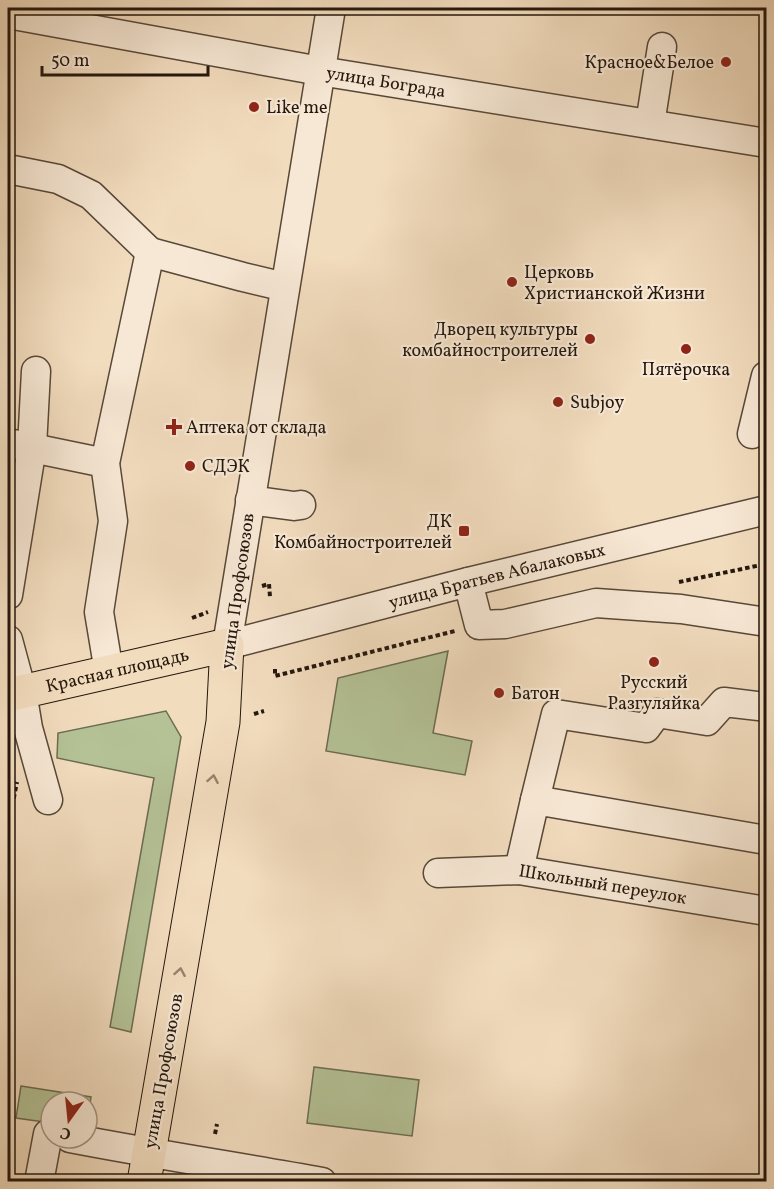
<svg xmlns="http://www.w3.org/2000/svg" width="774" height="1189" font-family="Vollkorn,serif">
<rect width="100%" height="100%" fill="#f2dcbe"/>
<filter id="stains"><feTurbulence type="fractalNoise" baseFrequency=".00333" numOctaves="4"/><feColorMatrix values="0 0 0 0 .2 0 0 0 0 .09 0 0 0 0 .02 0 0 0 .5 -.17"/></filter>
<radialGradient id="worn" r=".72"><stop offset=".6" stop-color="#630" stop-opacity="0"/><stop offset="1" stop-color="#630" stop-opacity=".3"/></radialGradient>
<g fill="#b4c296" stroke="#6c6c52" stroke-width="1.5">
<path d="M448,651L433,733L472,741L465,775L326,751L338,678Z"/>
<path d="M166,711L181,737L131,1032L110,1027L154,778L57,758L58,733Z"/>
<path d="M314,1067L419,1080L412,1136L307,1123Z"/>
<path d="M21,1086L91,1097L87,1125V1102H51V1123L16,1118Z"/>
</g>
<g fill="none" stroke-linecap="round" stroke-linejoin="round">
<defs>
<g id="minor">
<path id="s1" d="M331,8L227,645L468,582L766,510"/>
<path id="s2" d="M8,14L320,71L766,143"/>
<path d="M650,124L662,47"/>
<path d="M8,169L58,179L91,195L150,252"/>
<path d="M752,434L766,376"/>
<path d="M8,443L105,463"/>
<path d="M250,500L294,506L301,505"/>
<path d="M468,582L479,625L505,624L596,603L681,609L766,622"/>
<path d="M8,595L32,447L36,371"/>
<path d="M8,640L22,692L28,728L48,800"/>
<path d="M109,672L99,612L113,521L105,463L150,252L243,277L285,287"/>
<path d="M535,800L556,714L646,728L657,713L707,721L724,702L766,707"/>
<path d="M519,870L535,800L766,840"/>
<path id="s3" d="M438,873L519,870L766,911"/>
<path d="M70,1138C153,1154 238,1167 322,1182"/>
<path d="M39,1182L48,1134H51"/>
</g>
<g id="major">
<path id="s4" d="M8,695L227,645L223,722L144,1182"/>
</g>
</defs>
<use href="#minor" stroke="#584839" stroke-width="31"/>
<use href="#major" stroke="#24170d" stroke-width="35"/>
<g stroke="#24170d" stroke-width="4" stroke-dasharray="4.5 3" stroke-linecap="butt">
<path d="M679,582L766,564"/>
<path d="M262,586L269,584L270,597"/>
<path d="M192,618L208,612"/>
<path d="M275,669V676L455,631"/>
<path d="M254,714L264,711"/>
<path d="M8,828L17,782"/>
<path d="M215,1134L217,1124"/>
</g>
<use href="#minor" stroke="#f7e8d5" stroke-width="28"/>
<use href="#major" stroke="#f2dcbe" stroke-width="33"/>
</g>
<defs><path id="oneway-chevron" d="M-2-3.5L2.5 0L-2 3.5" fill="none" stroke-width="1.6" stroke-linecap="round" stroke-linejoin="round" transform="scale(1.5)"/></defs>
<g stroke="#95836e">
<use href="#oneway-chevron" transform="translate(213 779) rotate(-80)"/>
<use href="#oneway-chevron" transform="translate(180 972) rotate(-80)"/>
</g>
<g fill="#8f2418" stroke="#f7e8d5" stroke-width="2">
<circle cx="726" cy="62" r="6"/>
<circle cx="254" cy="107" r="6"/>
<circle cx="512" cy="282" r="6"/>
<circle cx="590" cy="339" r="6"/>
<circle cx="686" cy="349" r="6"/>
<circle cx="558" cy="402" r="6"/>
<path d="M171 418h6v6h6v6h-6v6h-6v-6h-6v-6h6z"/>
<circle cx="190" cy="466" r="6"/>
<rect x="458" y="525" width="12" height="12" rx="3"/>
<circle cx="654" cy="662" r="6"/>
<circle cx="499" cy="693" r="6"/>
</g>
<g text-anchor="middle" stroke-width="4.5" stroke-linejoin="round" paint-order="stroke">
<g font-size="18" fill="#24170d" stroke="#f7e8d5" text-anchor="start">
<text x="714" y="68" text-anchor="end">Красное&amp;Белое</text>
<text x="266" y="113">Like me</text>
<text x="524" y="278">Церковь<tspan x="524" dy="21">Христианской Жизни</tspan></text>
<text x="578" y="335" text-anchor="end">Дворец культуры<tspan x="578" dy="21">комбайностроителей</tspan></text>
<text x="686" y="375" text-anchor="middle">Пятёрочка</text>
<text x="570" y="408">Subjoy</text>
<text x="186" y="433">Аптека от склада</text>
<text x="202" y="472">СДЭК</text>
<text x="452" y="527" text-anchor="end">ДК<tspan x="452" dy="21">Комбайностроителей</tspan></text>
<text x="654" y="688" text-anchor="middle">Русский<tspan x="654" dy="21">Разгуляйка</tspan></text>
<text x="511" y="699">Батон</text>
</g>
<g font-size="18" fill="#24170d" stroke="#f7e8d5">
<text dy="6" stroke="none"><textPath href="#s2" startOffset="384">улица Бограда</textPath></text>
<text dy="6" stroke="none"><textPath href="#s1" startOffset="924">улица Братьев Абалаковых</textPath></text>
<text transform="translate(237 591) rotate(-82)" y="6">улица Профсоюзов</text>
<text dy="6" stroke="none"><textPath href="#s4" startOffset="112">Красная площадь</textPath></text>
<text dy="6" stroke="none"><textPath href="#s3" startOffset="166">Школьный переулок</textPath></text>
<text transform="translate(163 1071) rotate(-80)" y="6">улица Профсоюзов</text>
</g>
</g>
<rect width="774" height="1189" fill="none" stroke="#f2dcbe" stroke-width="30"/>
<rect x="9" y="9" width="756" height="1171" fill="none" stroke="#24170d" stroke-width="3"/>
<rect x="15" y="15" width="744" height="1159" fill="none" stroke="#24170d" stroke-width="1.5"/>
<g transform="translate(69 1120) rotate(195)"><circle r="28" fill="#f7e8d5" stroke="#a39485" stroke-width="1.5"/>
<path d="M0-4.5L10 22L0 15L-10 22Z" fill="#8f2418"/>
<text y="-9" font-size="16" font-weight="bold" text-anchor="middle" fill="#24170d">С</text>
</g>
<path d="M42 66v9h166v-9" fill="none" stroke="#24170d" stroke-width="3"/>
<text x="51" y="66" font-size="18" fill="#24170d" stroke="#f7e8d5" stroke-width="4.5" paint-order="stroke">50 m</text>
<rect width="100%" height="100%" filter="url(#stains)"/>
<rect width="100%" height="100%" fill="url(#worn)"/>
</svg>
